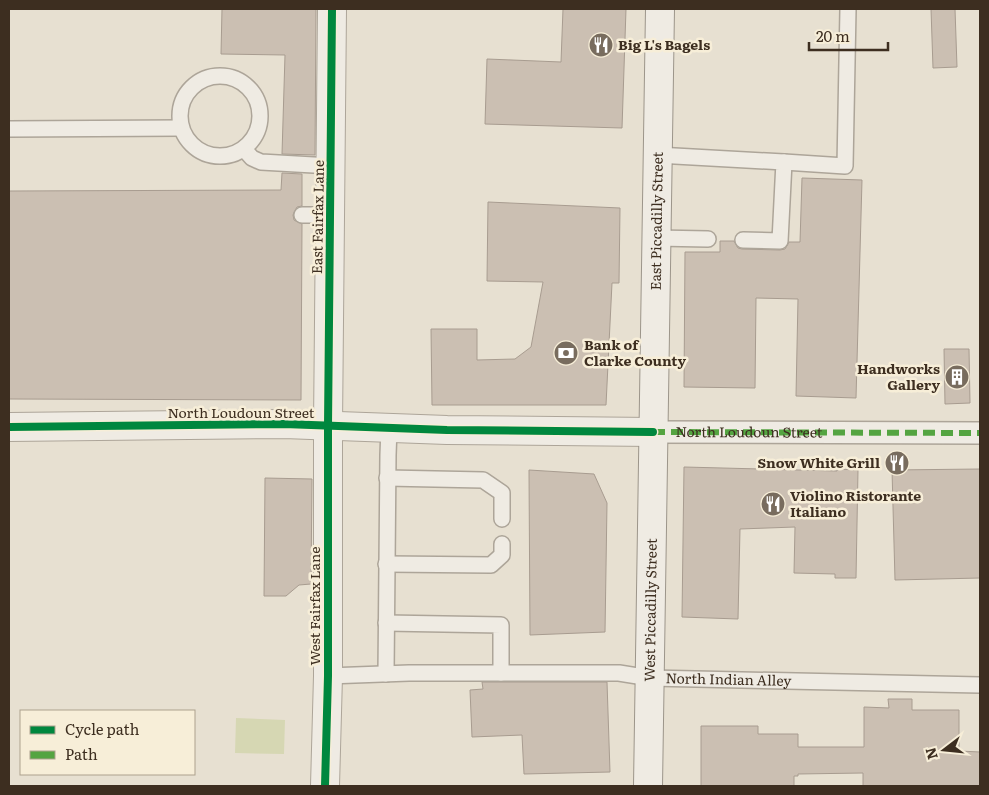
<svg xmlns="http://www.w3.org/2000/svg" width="989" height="795" font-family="Literata,serif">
<rect width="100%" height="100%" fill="#e7e0d1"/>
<path fill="#d6d7b3" d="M236,718L285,720L284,754L235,753Z"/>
<g fill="#cbbfb2" stroke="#a89c90">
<path d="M222,9H316L315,155L282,154L285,55L221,54Z"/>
<path d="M563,9H626L622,128L485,124L487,59L561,62Z"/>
<path d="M931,9H955L957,67L933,68Z"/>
<path d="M282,173L302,174V206L297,207L293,215L294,220L302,224L301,400L9,399V191L281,190Z"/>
<path d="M802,178L862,180L856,398L796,396L798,299L756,298L755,388L684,387L685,252H720V241H734L738,248L742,249L780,250L785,249L789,242H800Z"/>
<path d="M488,202L620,208L619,283H612L606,405H432L431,329H477V360L515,359L531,347L543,282L487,281Z"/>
<path d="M944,349H969L970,403L945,404Z"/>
<path d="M684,467L837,471V469L858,470L856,578H835V574L794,573L795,527L740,529L738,619L682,617Z"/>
<path d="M980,469V578L895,580L892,470Z"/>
<path d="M529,470L594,474L607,503L605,632L530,635Z"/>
<path d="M265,478L312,479L311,584L299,585L286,596H264Z"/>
<path d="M482,682H607L610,772L524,774L522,735L472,737L470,690L483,689Z"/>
<path d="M888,699H912V710H959V751L980,752V786H863V773L798,774V776H794V786H701V726H758V734H798V747H864V707L889,708Z"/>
</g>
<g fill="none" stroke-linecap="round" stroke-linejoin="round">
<defs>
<g id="service">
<circle cx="220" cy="116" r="40"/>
<path d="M9,129L181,128"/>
<path d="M244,149L252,158L261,162L331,166"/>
<path d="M657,155L784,162L780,241L743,240"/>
<path d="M784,162L845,166L848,9"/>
<path d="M302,215H330"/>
<path d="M656,238L708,239"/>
<path d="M387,478L483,480L502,493V519"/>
<path d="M386,564L491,565L502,555V544"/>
<path d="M386,623L501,625V673"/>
<path d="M386,674L388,455L389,428"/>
<path id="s1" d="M328,676L409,673H619L650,678L980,685"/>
</g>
<g id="pedestrian">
<path id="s2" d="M653,432L980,433"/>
</g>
<path id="minor" d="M325,786L328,676V426L332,9"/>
<path id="tertiary" d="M9,427L284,424L447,430L653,432"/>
<g id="secondary">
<path id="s3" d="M648,786L660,9"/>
</g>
</defs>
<use href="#service" stroke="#ada599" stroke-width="18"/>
<use href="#pedestrian" stroke="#ada599" stroke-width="24"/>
<use href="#minor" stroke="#ada599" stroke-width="30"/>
<use href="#tertiary" stroke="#ada599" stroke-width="30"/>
<use href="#secondary" stroke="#9c958a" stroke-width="30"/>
<use href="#service" stroke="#efebe3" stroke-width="15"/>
<use href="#pedestrian" stroke="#efebe3" stroke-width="21"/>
<use href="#minor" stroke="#efebe3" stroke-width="28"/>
<use href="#tertiary" stroke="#efebe3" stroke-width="28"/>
<use href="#secondary" stroke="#efebe3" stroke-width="28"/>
<path stroke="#54a441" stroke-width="6" stroke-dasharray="12 6" stroke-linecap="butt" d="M653,432L980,433"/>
<defs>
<g id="cycleway">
<path d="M9,427L284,424L447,430L653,432"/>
<path d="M325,786L328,676V426L332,9"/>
</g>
</defs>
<use href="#cycleway" stroke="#f7eed8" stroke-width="11"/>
<use href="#cycleway" stroke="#00873e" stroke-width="8"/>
</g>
<defs>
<symbol id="restaurant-disc" viewBox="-11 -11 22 22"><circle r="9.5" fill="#786c5e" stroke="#f7eed8"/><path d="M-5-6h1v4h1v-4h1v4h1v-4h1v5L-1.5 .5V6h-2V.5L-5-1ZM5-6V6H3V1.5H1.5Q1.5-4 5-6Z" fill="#fff"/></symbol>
<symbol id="bank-disc" viewBox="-11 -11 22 22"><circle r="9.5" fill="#786c5e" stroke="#f7eed8"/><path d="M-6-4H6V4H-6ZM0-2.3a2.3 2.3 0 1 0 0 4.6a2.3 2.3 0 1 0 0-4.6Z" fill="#fff"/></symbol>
<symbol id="building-disc" viewBox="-11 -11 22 22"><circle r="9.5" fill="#786c5e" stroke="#f7eed8"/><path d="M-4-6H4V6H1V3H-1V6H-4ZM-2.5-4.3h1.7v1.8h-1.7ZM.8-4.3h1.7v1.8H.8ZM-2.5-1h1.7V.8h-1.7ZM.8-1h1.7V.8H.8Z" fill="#fff"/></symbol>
</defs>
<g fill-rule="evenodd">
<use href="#restaurant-disc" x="587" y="31" width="28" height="28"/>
<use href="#bank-disc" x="552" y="339" width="28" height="28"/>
<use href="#building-disc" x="943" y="363" width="28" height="28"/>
<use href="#restaurant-disc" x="883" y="449" width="28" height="28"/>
<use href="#restaurant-disc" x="759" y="490" width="28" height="28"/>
</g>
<g text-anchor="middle" stroke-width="5" stroke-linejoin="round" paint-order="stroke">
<g font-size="14" font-weight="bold" fill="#3d2e20" stroke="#f7eed8" text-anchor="start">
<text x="618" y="50">Big L's Bagels</text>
<text x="584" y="350">Bank of<tspan x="584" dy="16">Clarke County</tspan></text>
<text x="940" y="374" text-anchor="end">Handworks<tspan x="940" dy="16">Gallery</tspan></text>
<text x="880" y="468" text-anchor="end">Snow White Grill</text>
<text x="790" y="501">Violino Ristorante<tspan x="790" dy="16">Italiano</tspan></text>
</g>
<g font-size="14" fill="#3d2e20" stroke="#f7eed8">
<text transform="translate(318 217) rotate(-89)" y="5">East Fairfax Lane</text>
<text dy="5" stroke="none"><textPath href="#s3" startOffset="565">East Piccadilly Street</textPath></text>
<text x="241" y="418">North Loudoun Street</text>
<text dy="5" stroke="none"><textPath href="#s2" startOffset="96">North Loudoun Street</textPath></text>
<text transform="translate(315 606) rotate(-90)" y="5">West Fairfax Lane</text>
<text dy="5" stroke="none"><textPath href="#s3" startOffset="176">West Piccadilly Street</textPath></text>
<text dy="5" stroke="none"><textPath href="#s1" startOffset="401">North Indian Alley</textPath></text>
</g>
</g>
<rect width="989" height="795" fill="none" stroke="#3d2e20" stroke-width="20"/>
<rect x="20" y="710" width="175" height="65" fill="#f7eed8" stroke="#ada18e"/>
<rect x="30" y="726" width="25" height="8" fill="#00873e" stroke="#ada18e"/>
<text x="65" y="735" font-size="15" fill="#3d2e20">Cycle path</text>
<rect x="30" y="751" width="25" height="8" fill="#54a441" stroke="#ada18e"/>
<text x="65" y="760" font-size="15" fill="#3d2e20">Path</text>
<g transform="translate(944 750) rotate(254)" stroke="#f7eed8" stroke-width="4" paint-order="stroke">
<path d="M0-4L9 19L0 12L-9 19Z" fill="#3d2e20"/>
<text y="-8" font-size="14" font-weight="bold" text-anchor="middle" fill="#3d2e20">N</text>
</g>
<path d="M809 42v8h79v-8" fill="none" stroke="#3d2e20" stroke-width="2.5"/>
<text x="816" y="42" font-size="15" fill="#3d2e20" stroke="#f7eed8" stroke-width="4" paint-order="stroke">20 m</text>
</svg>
